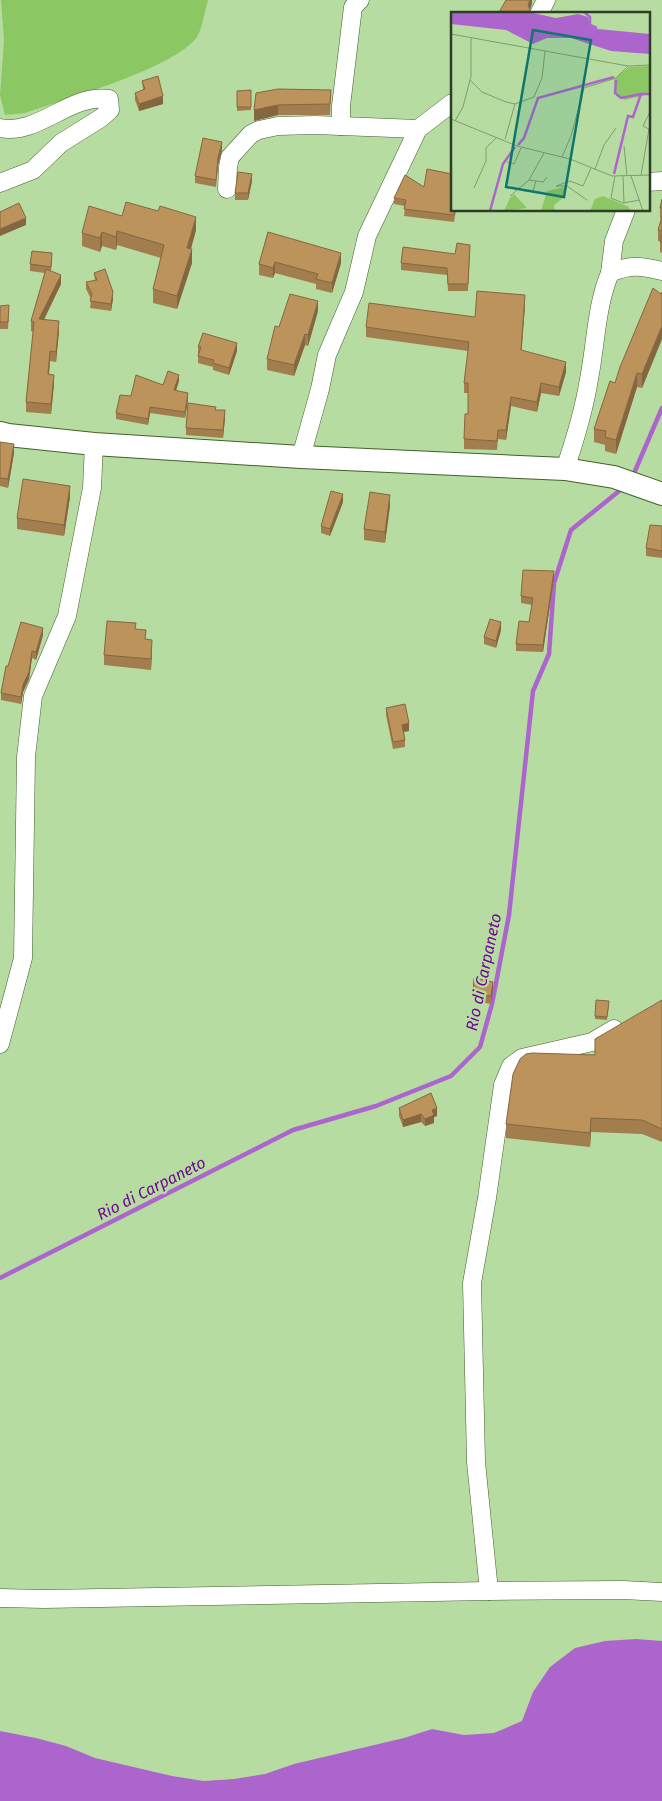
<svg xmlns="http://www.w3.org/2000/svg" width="662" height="1801" font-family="'Fira Sans',sans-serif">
<rect width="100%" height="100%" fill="#b7dca1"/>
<path fill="#8bc762" d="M1,0H208C205,10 202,29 197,37C173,69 65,99 25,113L5,115L0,95L4,40Z"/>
<path fill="#ad65ce" d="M636,1639L662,1641V1801H0V1731L36,1738L66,1746L95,1758L172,1776L204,1781L234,1779L265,1774L294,1764L404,1738L432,1729L464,1735L494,1733L522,1721L533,1692L550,1667L575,1648L605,1641Z"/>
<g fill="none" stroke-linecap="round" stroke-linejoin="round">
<g stroke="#ad65ce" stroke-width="4.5">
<path d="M632,478L662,408"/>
<path d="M0,1278L293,1130L376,1106L451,1076L480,1047L492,1004L509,915L533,691L549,654L554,583L571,530L624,487"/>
</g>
<defs>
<g id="minor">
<path d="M539,14L546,0"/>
<path d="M341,126V106L353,7L360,0"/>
<path d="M0,128C38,136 70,93 109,99L110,110L101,118L61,143L33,170L0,183"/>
<path d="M648,182L662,181"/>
<path d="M227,189L228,167L230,157L251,134L259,130L278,126L315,125L418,129"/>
<path d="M610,273L614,241L626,210"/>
<path d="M301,457L320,389L327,355L354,292L367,236L418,129L452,103"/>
<path d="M565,469C575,440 584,410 589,379C596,344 596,306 610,273C631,264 641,266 662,271"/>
<path d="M0,1044L23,958L26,757L33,696L67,616L92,488L94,444"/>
<path d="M489,1591L476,1462L472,1283L487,1198L503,1085L511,1066L522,1058L592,1042L614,1029"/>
<path d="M0,1598L44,1599L489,1591L623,1590L662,1592"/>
</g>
<path id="major" d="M0,433L8,435L94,444L301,457L565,469L614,477L662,494"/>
</defs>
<use href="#minor" stroke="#41612b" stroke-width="19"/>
<use href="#major" stroke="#41612b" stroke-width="24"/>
<use href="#minor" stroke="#fff" stroke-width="18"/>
<use href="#major" stroke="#fff" stroke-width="22"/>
</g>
<g fill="#a27e4e">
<path d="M142,81L163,104L139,111L135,100V93L143,90Z"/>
<path d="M251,90V110L237,111V91Z"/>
<path d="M331,90L330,115H278L254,121V110Z"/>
<path d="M222,150L218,165L216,187L195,183V176Z"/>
<path d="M252,181L248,200H235V193Z"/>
<path d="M394,198L452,210H456L454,222L404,216L405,206L394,204Z"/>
<path d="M662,199V253L660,252V241H658V230L661,219L660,218V208Z"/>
<path d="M122,216L196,230L191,249L192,263L177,309L153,303V289L161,258L117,245L116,250L102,246L100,252L82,246V233Z"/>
<path d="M268,232L341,263L332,293L316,289V284L275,273L273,278L259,275V264Z"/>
<path d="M470,252L468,291H448L447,275L401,270V263L455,254Z"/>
<path d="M52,260L51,271L61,284L44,320L59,331L56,362L50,361L49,374L54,384L51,414L26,412V402L33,332L31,331V321L45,273L30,271V264Z"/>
<path d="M94,273L113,299L111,311L90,308L91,299L86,289V282L95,281Z"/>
<path d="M662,292V339L642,388L637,387L616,454L605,451V445L594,442V429L615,383Z"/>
<path d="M525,305L521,350L566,372L559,396L541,393L537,412L511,406L506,440L498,439L497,450L464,449V439L468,414V393H464V383L468,351L366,337V327L475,317Z"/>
<path d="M0,306L9,312L8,329H0Z"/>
<path d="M318,311L308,346L305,345L294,376L267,370V359L279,327Z"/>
<path d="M198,347L237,351L229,375L213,370V367L198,363Z"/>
<path d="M179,381L176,391L188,399L185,418L150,413L148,425L116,419V413L131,396L163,385Z"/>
<path d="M215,410L225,418L223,438L186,435V428Z"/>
<path d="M0,442L14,453L8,488L0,486Z"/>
<path d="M70,497L64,536L17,529V518Z"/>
<path d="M343,502L330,536L321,533V526Z"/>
<path d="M390,506L385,543L364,540V529Z"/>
<path d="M662,526V558L646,556V548Z"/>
<path d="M554,578L543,652L516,651V644L529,622L532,605L521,603V596Z"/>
<path d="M136,629L146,639L152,650L151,670L104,665V655Z"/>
<path d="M501,630L496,648L484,644V637Z"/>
<path d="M43,635L36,660L32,658L29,679L23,692L21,704L1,700V693L8,666Z"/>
<path d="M386,708L409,731L404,732L405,740V747L393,749L386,715Z"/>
<path d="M493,989L491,1004L473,1001V994Z"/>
<path d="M662,1000V1142L642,1134L591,1132L590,1147L506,1138V1124L595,1055Z"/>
<path d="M609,1005L607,1020L595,1019V1016Z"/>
<path d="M399,1108L437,1116L434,1117V1123L425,1126L421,1122L403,1127L399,1116Z"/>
</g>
<g fill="#846740">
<path d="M530,0H532V4L530,10V14H528V5Z"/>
<path d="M163,96V104L139,111V104Z"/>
<path d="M278,105V115L254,121V110Z"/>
<path d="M222,142V150L218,165L216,187L218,158Z"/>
<path d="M252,174V181L248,200V193Z"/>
<path d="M196,217V230L187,262V248Z"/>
<path d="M26,218V225L0,236V229Z"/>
<path d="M117,231V245L116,250V237Z"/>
<path d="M102,232V246L100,252V238Z"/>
<path d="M192,249V263L177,309V296Z"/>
<path d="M341,253V263L332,293V283Z"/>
<path d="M275,262V273L273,278V268Z"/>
<path d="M61,275V284L39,329V319Z"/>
<path d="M113,292V299L111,311V304Z"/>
<path d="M525,295V305L521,360V350Z"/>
<path d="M318,301V311L308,346V335Z"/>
<path d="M59,321V331L56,362V352Z"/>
<path d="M662,326V339L642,388V374Z"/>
<path d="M305,334V345L294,376V365Z"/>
<path d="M237,343V351L229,375V368Z"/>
<path d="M50,351V361L48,384V374Z"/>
<path d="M566,362V372L559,396V387Z"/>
<path d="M637,373V387L616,454V440Z"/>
<path d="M54,375V384L51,414V404Z"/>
<path d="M179,375V381L174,396V390Z"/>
<path d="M541,383V393L537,412V402Z"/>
<path d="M188,393V399L185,418V412Z"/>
<path d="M511,397V406L506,440V430Z"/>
<path d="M150,407V413L148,425V419Z"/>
<path d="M225,410V418L223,438V430Z"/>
<path d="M14,444V453L8,488V479Z"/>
<path d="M70,486V497L64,536V525Z"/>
<path d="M343,494V502L330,536V529Z"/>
<path d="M390,495V506L385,543V532Z"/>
<path d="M554,571V578L543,652V645Z"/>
<path d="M501,622V630L496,648V641Z"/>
<path d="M43,628V635L36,660V652Z"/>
<path d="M152,640V650L151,670V659Z"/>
<path d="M32,651V658L29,679L23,692L21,704V697L23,685Z"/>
<path d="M409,723V731L402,732V725Z"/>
<path d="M493,982V989L491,1004V996Z"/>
<path d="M437,1108V1116L434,1117V1123L425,1126V1119L432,1110Z"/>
<path d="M421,1114V1122L403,1127V1120Z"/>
<path d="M591,1118V1132L590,1147V1133Z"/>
</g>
<g fill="#bc935b" stroke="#846740">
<path d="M506,0H530L528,5L530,9L528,14H498Z"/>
<path d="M158,76L163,96L139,104L135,93L145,89L142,81Z"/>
<path d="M278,89L331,90L330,104L278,105L254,110L256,93Z"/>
<path d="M251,90V107H237V91Z"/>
<path d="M203,138L222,142L218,158L216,180L195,176Z"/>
<path d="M427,169L452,174V210H455L454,215L404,209L406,200L394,198L405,175L424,187Z"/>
<path d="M238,172L252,174L248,193H235Z"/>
<path d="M662,199V208H660Z"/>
<path d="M126,202L158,211L160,206L196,217L187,248L192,249L177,296L153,289L164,245L117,231L116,237L102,232L100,238L82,233L89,206L122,216Z"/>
<path d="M19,203L26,218L0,229V212Z"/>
<path d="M662,216V231L658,230Z"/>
<path d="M268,232L341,253L332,283L316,279L318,274L275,262L273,268L259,264Z"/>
<path d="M662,234V242H660Z"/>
<path d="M457,243L470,245L468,284H448L447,268L401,263L403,247L455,254Z"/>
<path d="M32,251L52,253L51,267L30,264Z"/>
<path d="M46,269L61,275L39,319L59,321L56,352L50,351L48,374L54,375L51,404L26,402L34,322L31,321Z"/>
<path d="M105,269L113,292L111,304L90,301L92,294L86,282L97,280L94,273Z"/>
<path d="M653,288L661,294L662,292V326L642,374L637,373L616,440L605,437L606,431L594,429L610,381L615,383L620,367Z"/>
<path d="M477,291L525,295L521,350L566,362L559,387L541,383L537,402L511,397L506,430H498L497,441L464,439L465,414H468V383H464L469,342L366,327L369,303L475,317Z"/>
<path d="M290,294L318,301L308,335L305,334L294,365L267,359L275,326L279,327Z"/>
<path d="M9,305L8,322H0V306Z"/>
<path d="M203,333L237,343L229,368L213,363L214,360L198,356L201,347H198Z"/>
<path d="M168,371L179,375L174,390L188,393L185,412L150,407L148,419L116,413L120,395L131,396L136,375L163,385Z"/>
<path d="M188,403L216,407L215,410H225L223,430L186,428Z"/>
<path d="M0,442L14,444L8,479L0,478Z"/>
<path d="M23,479L70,486L64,525L17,518Z"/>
<path d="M331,491L343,494L330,529L321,526Z"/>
<path d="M370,492L390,495L385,532L364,529Z"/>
<path d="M650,525L662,526V551L646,548Z"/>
<path d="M523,570L554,571L543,645L516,644L519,621L529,622L533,598L521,596Z"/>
<path d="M490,619L501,622L496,641L484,637Z"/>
<path d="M107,621L136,623L135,629L146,630L145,639L152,640L151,659L104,655Z"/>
<path d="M21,622L43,628L36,652L32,651L29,672L23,685L21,697L1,693L6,666H8Z"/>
<path d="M405,704L409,723L402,725L405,740L393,742L386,708Z"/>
<path d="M474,978L493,982L491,996L473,994Z"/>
<path d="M596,1000L609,1001L607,1017L595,1016Z"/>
<path d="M662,1000V1129L642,1120L591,1118L590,1133L506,1124L513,1074L520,1059L526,1054L532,1053L595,1055V1039Z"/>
<path d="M431,1093L437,1108L432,1110L434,1115L425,1119L421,1114L403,1120L399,1108Z"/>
</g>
<g text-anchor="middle" stroke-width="4.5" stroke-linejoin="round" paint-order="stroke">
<g font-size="16" font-style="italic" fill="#6f0891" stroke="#b7dca1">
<text transform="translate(483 972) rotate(-78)" y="6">Rio di Carpaneto</text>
<text transform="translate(151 1188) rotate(-27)" y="6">Rio di Carpaneto</text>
</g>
</g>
<g transform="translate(451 12)">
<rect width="199" height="199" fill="#b7dca1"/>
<path d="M199,54V82L174,88L165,84L163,67L178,55ZM114,175L112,186L103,193L104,199H90L96,179ZM63,182L76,196L53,199L59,186ZM152,184L176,194L181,199H139L144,187Z" fill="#8bc762"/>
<path d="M0,0L82,1L105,6L127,2L137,5L139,14L147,17L199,22V42L160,39L120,26H96L82,32L55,18L0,12Z" fill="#ad65ce"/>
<path fill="none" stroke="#ad65ce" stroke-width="2.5" d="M133,0L139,5V13L146,16M165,68L164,81L170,86L190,82M67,133L73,126L87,86L163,65M163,162L177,104L182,105L190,82H199M39,199L52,152L64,135"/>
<path fill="none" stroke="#809c6f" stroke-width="1" d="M0,22L177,54L199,53M19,68L31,80L55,90L64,92L83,85L91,66L94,39M0,107L66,134L119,147L161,164L199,163M4,109L12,95L20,64V26M54,127L64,92M173,134L176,164M111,145L120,124L133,76L165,66L177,54M56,150L63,152L70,136M144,157L153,133L165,116M190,163L198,117L192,114L199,100M164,164L160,186L172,191L189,188M172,164L173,191M180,164L192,199M78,168L92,170L96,165M23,176L35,149V136L46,125M73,179H82L85,169M59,184L78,168L93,141M136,188L116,174H105L119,169L132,174L140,156"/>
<path fill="#0f766e" fill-opacity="0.15" stroke="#0f766e" stroke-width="2.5" d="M82,18L140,28L113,185L55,175Z"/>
<rect width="199" height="199" fill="none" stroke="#2e3d25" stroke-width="2.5"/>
</g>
</svg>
